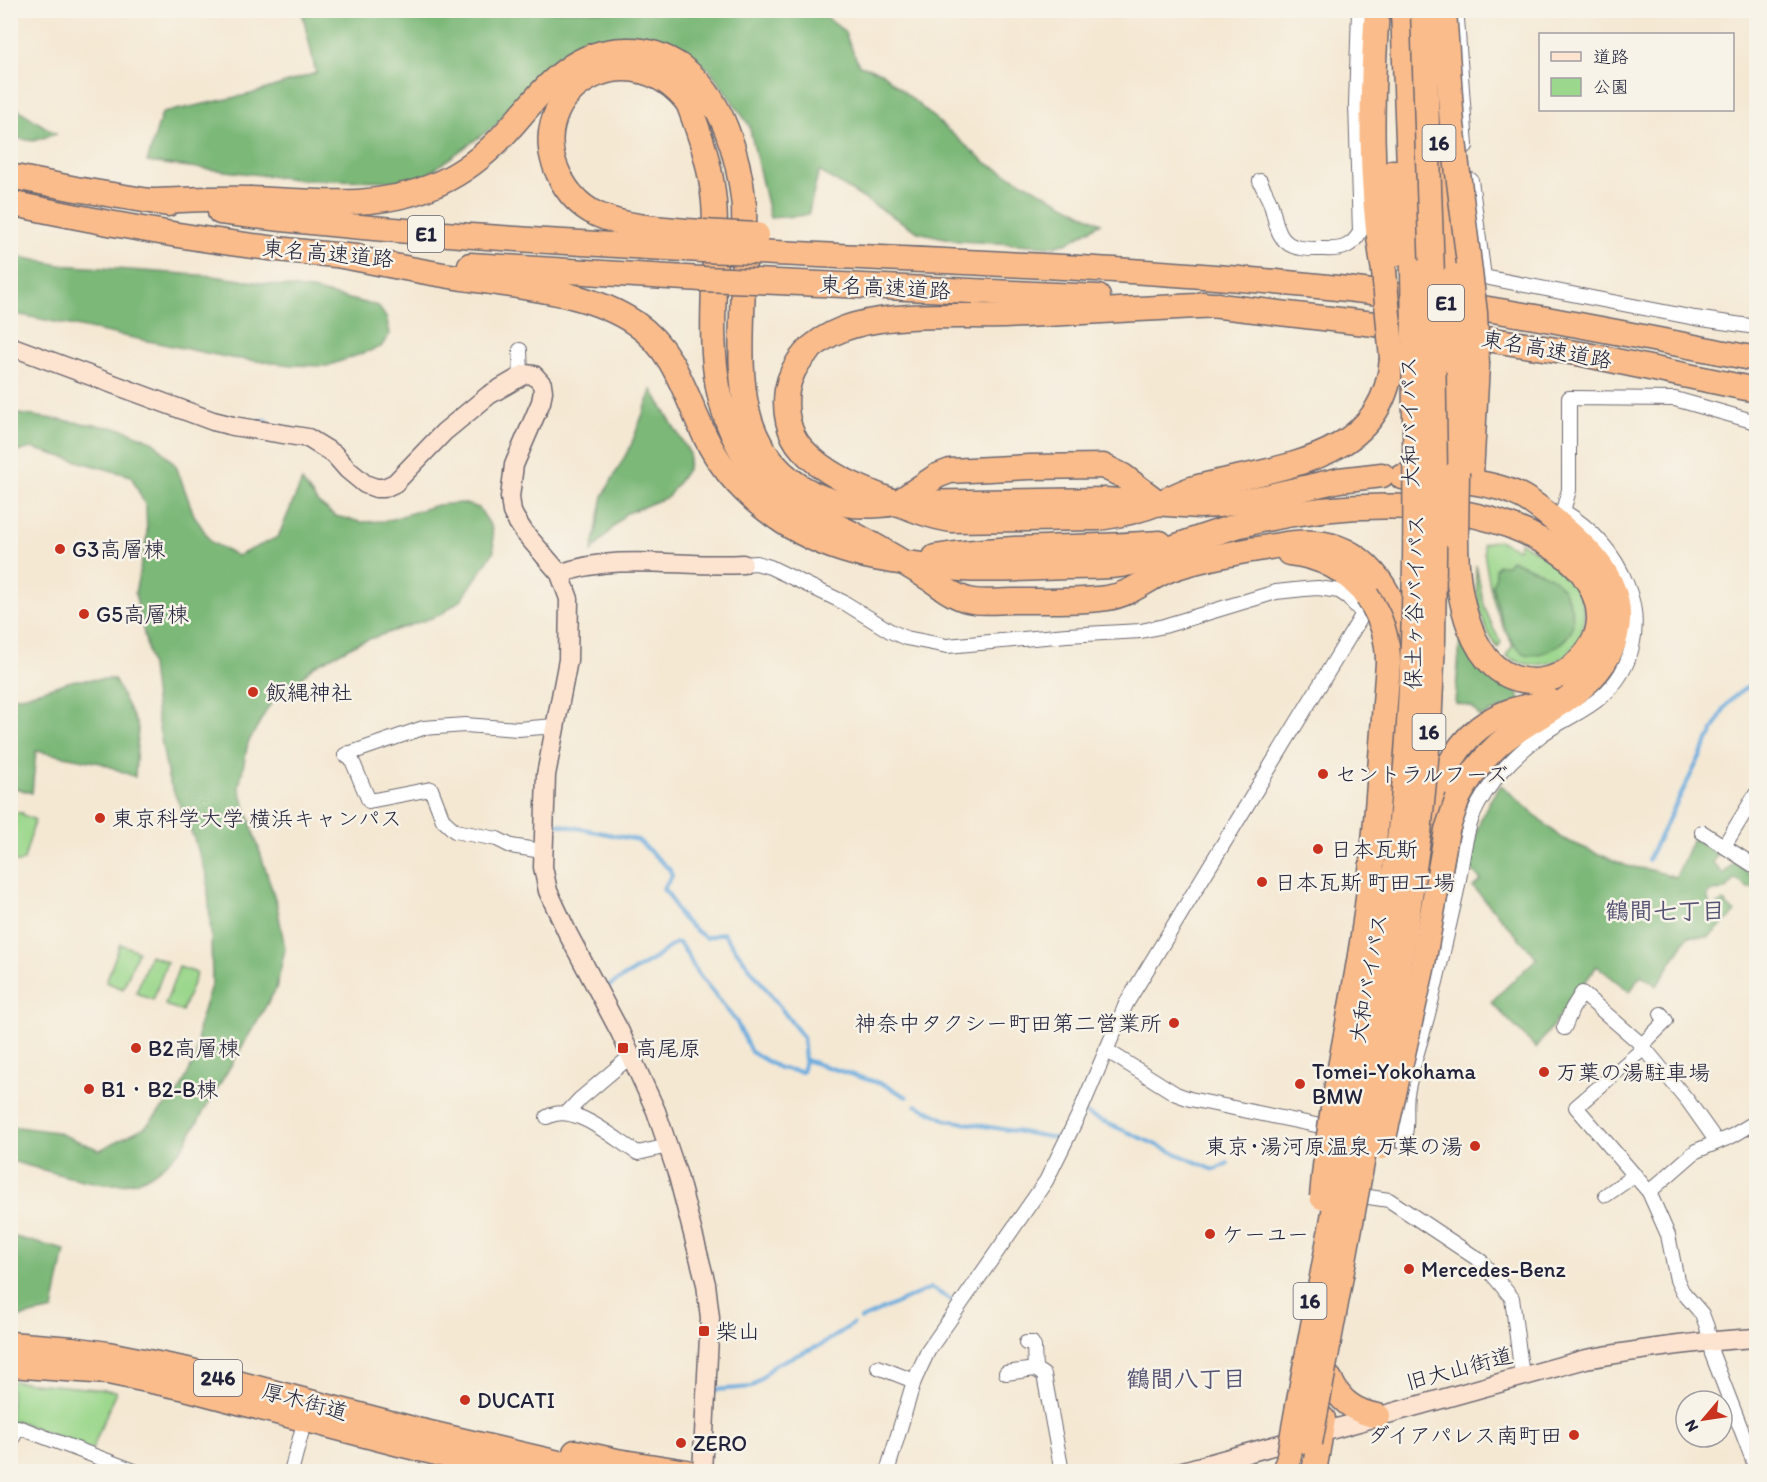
<svg xmlns="http://www.w3.org/2000/svg" width="1767" height="1482" font-family="Itim,'Klee One',sans-serif">
<rect width="100%" height="100%" fill="#f7f3e8"/>
<filter id="ink" filterUnits="userSpaceOnUse"><feTurbulence type="fractalNoise" baseFrequency=".0167" numOctaves="2"/><feDisplacementMap in="SourceGraphic" scale="12" xChannelSelector="R" yChannelSelector="G"/><feConvolveMatrix kernelMatrix="1 2 1 2 8 2 1 2 1" color-interpolation-filters="sRGB"/></filter>
<filter id="wash" filterUnits="userSpaceOnUse"><feTurbulence type="fractalNoise" baseFrequency=".008" numOctaves="4" result="noise"/><feDisplacementMap in="SourceGraphic" scale="24" xChannelSelector="R" yChannelSelector="G"/><feGaussianBlur stdDeviation="1.35" result="paint"/><feColorMatrix in="noise" values="0 0 0 0 0 0 0 0 0 0 0 0 0 0 0 0 0 1.4 0 .05"/><feComposite in="paint" operator="in"/></filter>
<g filter="url(#wash)">
<rect width="100%" height="100%" fill="#f4e8d3"/>
<g fill="#9bd78c" stroke="#5e7c64" stroke-width="1.5">
<path d="M1497,540L1518,549L1520,542C1542,554 1567,568 1578,592C1601,643 1552,683 1506,656L1513,645C1493,614 1488,580 1483,544Z"/>
<path d="M1476,565L1484,606L1494,630L1501,642L1498,648C1480,624 1475,595 1476,565Z"/>
<path d="M11,812L23,813V815L35,820L24,860L19,863L11,860Z"/>
<path d="M120,944L138,951L123,989L106,982Z"/>
<path d="M150,955L167,962L153,1000L136,993Z"/>
<path d="M179,967L197,973L182,1011L165,1005Z"/>
<path d="M11,1381L116,1391L92,1450L15,1420L11,1430Z"/>
</g>
<g fill="#7cb878" stroke="#4f6d5a" stroke-width="1.5">
<path d="M302,11H818L844,31L859,65L881,72L986,163L1101,223L1069,242L1052,246L958,241L918,232L819,171L808,215L770,218L749,125L710,70L666,39L583,40L558,55L535,77L496,125L418,181L304,180L147,162L162,113L251,94L316,73Z"/>
<path d="M11,105L56,134L33,141L11,137Z"/>
<path d="M10,255L60,265L213,276L311,290L378,306L387,319L389,335L381,347L327,366L292,365L231,358L11,313Z"/>
<path d="M652,390L690,454L688,468L668,497L625,514L592,551L603,496L631,445Z"/>
<path d="M11,413L123,429L154,442L176,466L194,515L211,542L237,556L278,537L302,481L317,502L335,516L361,522L386,521L437,505L462,503L479,508L492,528L494,551L462,599L440,615L358,643L314,666L269,706L248,743L239,787L277,905L285,949L276,989L181,1150C168,1161 152,1177 134,1182C101,1191 44,1169 11,1161V1126L56,1132L100,1150L145,1127L180,1090L196,1057L199,1024L212,982L211,934L207,876L193,836L168,778L157,717L151,666L135,593L147,536L146,507L131,476L31,448L11,454Z"/>
<path d="M1511,560C1522,565 1545,573 1554,579C1567,589 1578,618 1570,633C1561,648 1531,663 1518,649C1502,632 1498,607 1492,585L1496,576L1495,569L1498,565H1507Z"/>
<path d="M1460,641L1464,642C1475,667 1492,683 1518,692L1520,701L1480,717L1472,707L1455,703Z"/>
<path d="M114,679L138,727L135,777L101,763L36,751L32,793L11,787V697L26,695L75,680Z"/>
<path d="M1501,785L1561,838L1627,866L1651,870L1676,877L1693,838L1717,854L1713,863L1723,874L1734,862L1756,879V888H1748L1735,879L1726,890L1712,891L1707,895L1711,910L1723,901L1735,913L1709,937L1688,936L1657,986L1641,975L1630,992L1597,966L1536,1048L1491,1002L1537,958L1473,887L1481,880L1467,865C1475,836 1481,809 1501,785Z"/>
<path d="M11,1236L65,1250L53,1310L11,1319Z"/>
</g>
<g fill="none" stroke-linecap="round" stroke-linejoin="round">
<g stroke="#6aacde" stroke-width="4">
<path d="M256,422L267,420"/>
<path d="M552,823L638,840L670,870L672,876L663,889C670,896 670,896 674,905C679,919 695,930 706,938L723,933L803,1037L805,1060L802,1072L779,1068L751,1052L736,1021L696,971L689,957L679,943H675L654,959L607,987"/>
<path d="M1648,860L1724,709C1733,696 1741,690 1756,683"/>
<path d="M805,1060L885,1085L907,1097"/>
<path d="M916,1105L947,1120L1056,1138L1058,1137"/>
<path d="M1086,1114L1214,1170L1228,1163"/>
<path d="M861,1319L931,1288L953,1301"/>
<path d="M714,1390L752,1387L776,1364L821,1345L853,1324"/>
</g>
</g>
</g>
<g filter="url(#ink)">
<g fill="none" stroke-linecap="round" stroke-linejoin="round">
<defs>
<g id="street">
<path d="M1449,10L1453,13L1457,19L1466,146"/>
<path d="M1471,180L1484,277L1695,318L1756,327"/>
<path d="M1260,181C1263,188 1267,195 1270,202C1276,217 1275,239 1293,246C1302,250 1315,249 1325,249C1341,250 1352,247 1360,232L1356,104L1359,10"/>
<path d="M520,350L521,375"/>
<path d="M743,564L756,563L770,567L845,603L890,631L906,638L947,646L1067,635L1141,631L1164,626L1276,592L1304,589L1318,588L1339,591L1348,597L1363,614L1126,1004L1079,1114L1046,1181L928,1351L914,1381L887,1472"/>
<path d="M349,753L369,801L431,789L443,820L455,831L497,839L511,846L542,851"/>
<path d="M345,755L423,728L465,725L518,729L555,726"/>
<path d="M1702,832L1756,867"/>
<path d="M1724,846L1756,794"/>
<path d="M1564,1028L1572,1009L1582,993L1641,1044L1688,1101L1717,1142"/>
<path d="M1642,1045L1666,1021L1661,1014"/>
<path d="M1644,1048L1576,1107L1649,1192L1668,1235L1677,1280L1682,1291L1702,1314L1707,1327L1712,1354L1753,1460L1755,1472"/>
<path d="M1106,1050L1176,1094L1190,1099L1335,1129"/>
<path d="M567,1113L580,1099L632,1055"/>
<path d="M547,1117C574,1101 615,1140 638,1153L668,1146"/>
<path d="M1380,1138L1399,1140L1405,1134C1408,1121 1405,1107 1407,1094C1412,1065 1422,1038 1429,1010C1439,972 1447,933 1456,895C1462,868 1463,840 1473,815C1488,782 1512,758 1540,736C1559,721 1583,713 1601,697C1634,669 1643,624 1627,585C1615,554 1592,528 1563,511L1569,490V398L1675,399L1756,422"/>
<path d="M1649,1192L1696,1151L1732,1136L1756,1122"/>
<path d="M1606,1195L1635,1175"/>
<path d="M1362,1196L1389,1200L1482,1262L1512,1298L1522,1376"/>
<path d="M1026,1343H1032L1034,1347L1035,1369L1044,1375L1062,1472"/>
<path d="M878,1367L914,1381"/>
<path d="M1006,1373L1035,1369"/>
<path d="M10,1444L18,1427L137,1472"/>
<path d="M291,1472L305,1419"/>
</g>
<g id="secondary">
<path d="M10,346L213,421L233,426L308,438L334,454L348,470L365,484L376,488H384L395,483L444,432L489,395L525,374L534,375L542,384L543,391L541,402L514,465L510,497L512,512L515,518L524,532L560,574L569,599L568,660L546,775L543,867L548,891L568,934L620,1032L656,1111L678,1176L706,1284L710,1318L702,1472"/>
<path d="M560,574C618,552 682,568 743,564"/>
<path d="M1179,1472L1586,1359C1643,1349 1699,1341 1756,1338"/>
</g>
<g id="highway">
<path d="M1377,10C1371,97 1369,185 1384,271"/>
<path d="M1403,10L1413,271"/>
<path d="M687,100C700,134 711,166 714,202C721,292 693,384 750,464C762,480 776,493 792,504C812,518 835,524 855,535C883,550 910,566 936,583C947,591 959,599 973,601C986,603 1000,601 1014,601C1044,601 1077,602 1107,598C1131,595 1149,577 1171,569C1197,560 1223,555 1251,550C1272,547 1292,541 1315,543C1362,546 1394,588 1400,633C1402,647 1401,660 1400,674"/>
<path d="M695,113C637,20 518,91 559,175C567,192 578,205 596,214C629,229 668,229 703,232"/>
<path d="M1440,171L1454,276"/>
<path d="M1393,172L1394,254"/>
<path d="M10,176L76,189L168,204"/>
<path d="M151,201C184,200 218,198 251,199C310,201 373,210 430,187C456,177 478,161 497,142C536,102 563,51 625,50C645,49 664,55 680,66C723,96 739,157 744,206C745,243 743,279 742,316C740,381 739,448 801,487C833,507 860,508 897,503L1105,500L1199,506L1219,505L1270,496L1339,480L1382,475"/>
<path d="M10,203C125,228 241,248 358,257"/>
<path d="M220,212C381,232 541,241 702,250"/>
<path d="M756,252C953,262 1151,268 1347,289C1485,305 1621,333 1756,359"/>
<path d="M342,256C385,264 427,273 470,279C524,288 588,291 635,323C676,351 685,396 706,438C732,491 787,533 843,550C877,561 926,566 962,569C996,571 1032,568 1066,567C1085,566 1107,568 1126,564C1137,562 1148,556 1158,553C1185,543 1213,533 1240,525C1330,502 1461,493 1544,542C1558,550 1573,560 1583,574C1604,604 1606,634 1580,660C1568,673 1552,680 1535,681C1467,682 1456,587 1456,538"/>
<path d="M470,265L702,279"/>
<path d="M756,281L1098,297"/>
<path d="M1202,304L1409,328"/>
<path d="M1219,305C1147,308 1076,313 1005,316C958,317 886,312 843,329C815,340 793,359 787,390C784,410 788,434 802,449C826,476 860,488 892,501C912,509 931,517 952,520L1099,518C1120,515 1141,510 1161,502C1172,498 1183,491 1195,488C1274,466 1383,465 1392,359"/>
<path d="M1455,334L1582,354L1756,390"/>
<path d="M1456,365L1457,472"/>
<path d="M1471,474L1477,365"/>
<path d="M1402,477C1439,479 1490,479 1523,497C1541,507 1571,534 1586,549C1635,599 1626,655 1571,696C1548,713 1521,725 1499,744C1482,760 1469,777 1458,798"/>
<path d="M897,503L937,476L950,471L1029,467L1103,466L1123,476L1159,503"/>
<path d="M1289,553C1321,556 1347,570 1367,596"/>
<path d="M935,557C1009,545 1085,549 1160,543"/>
<path d="M1426,841C1439,787 1448,737 1505,713C1519,707 1535,706 1550,701"/>
<path d="M10,1344L72,1349L108,1354L188,1370L421,1431L597,1472"/>
<path d="M10,1365L108,1372L181,1387L399,1444L515,1472"/>
<path d="M1330,1379C1339,1401 1355,1412 1378,1416"/>
<path d="M575,1452L617,1461L687,1472"/>
<path d="M1314,1472L1323,1419"/>
</g>
</defs>
<use href="#street" stroke="#6c6770" stroke-width="16"/>
<use href="#secondary" stroke="#6c6770" stroke-width="21"/>
<use href="#highway" stroke="#6c6770" stroke-width="27"/>
<use href="#street" stroke="#fff" stroke-width="14"/>
<use href="#secondary" stroke="#fde4d1" stroke-width="18"/>
<use href="#highway" stroke="#fabc8b" stroke-width="24"/>
<defs>
<g id="highway-bridge">
<path d="M1444,10L1452,124L1475,313L1477,365"/>
<path d="M703,232L757,235"/>
<path d="M702,250L756,252"/>
<path d="M1384,271L1392,359"/>
<path d="M1454,276L1456,365"/>
<path d="M702,279L756,281"/>
<path d="M1456,538L1457,472"/>
<path d="M1382,1147L1422,969L1447,830L1458,798"/>
<path d="M1322,1197C1329,1109 1350,1023 1363,936C1376,845 1381,754 1388,663C1388,637 1381,617 1367,596"/>
<path d="M1310,1443L1405,931L1419,833L1429,729L1433,641L1435,472L1432,275L1423,10"/>
<path d="M1286,1472C1309,1344 1333,1216 1357,1089C1373,1003 1391,917 1400,831C1420,645 1416,458 1413,271"/>
</g>
</defs>
<use href="#highway-bridge" stroke="#6c6770" stroke-width="27" stroke-linecap="butt"/>
<use href="#highway-bridge" stroke="#fabc8b" stroke-width="24"/>
</g>
</g>
<g fill="#c8321e" stroke="#f7f3e8" stroke-width="2">
<circle cx="60" cy="549" r="6"/>
<circle cx="84" cy="614" r="6"/>
<circle cx="253" cy="692" r="6"/>
<circle cx="1323" cy="774" r="6"/>
<circle cx="100" cy="818" r="6"/>
<circle cx="1318" cy="849" r="6"/>
<circle cx="1262" cy="882" r="6"/>
<circle cx="1174" cy="1023" r="6"/>
<circle cx="136" cy="1048" r="6"/>
<rect x="617" y="1042" width="12" height="12" rx="3"/>
<circle cx="1544" cy="1072" r="6"/>
<circle cx="1300" cy="1084" r="6"/>
<circle cx="89" cy="1089" r="6"/>
<circle cx="1475" cy="1146" r="6"/>
<circle cx="1210" cy="1234" r="6"/>
<circle cx="1409" cy="1269" r="6"/>
<rect x="698" y="1325" width="12" height="12" rx="3"/>
<circle cx="465" cy="1400" r="6"/>
<circle cx="1574" cy="1435" r="6"/>
<circle cx="681" cy="1443" r="6"/>
</g>
<g text-anchor="middle" stroke-width="5" stroke-linejoin="round" paint-order="stroke">
<g fill="#f7f3e8" stroke="#62616f" stroke-width="1.5">
<rect x="1422.5" y="125" width="33" height="36" rx="4.5"/>
<rect x="408" y="216" width="36" height="36" rx="4.5"/>
<rect x="1428" y="285" width="36" height="36" rx="4.5"/>
<rect x="1412.5" y="714" width="33" height="36" rx="4.5"/>
<rect x="1293.5" y="1283" width="33" height="36" rx="4.5"/>
<rect x="194" y="1360" width="48" height="36" rx="4.5"/>
</g>
<g font-size="21" font-weight="bold" fill="#22223b">
<text x="1439" y="150">16</text>
<text x="426" y="241">E1</text>
<text x="1446" y="310">E1</text>
<text x="1429" y="739">16</text>
<text x="1310" y="1308">16</text>
<text x="218" y="1385">246</text>
</g>
<g font-size="22" fill="#22223b" stroke="#f7f3e8">
<text transform="translate(328 253) rotate(5)" y="8">東名高速道路</text>
<text transform="translate(885 287) rotate(3)" y="8">東名高速道路</text>
<text transform="translate(1547 349) rotate(10)" y="8">東名高速道路</text>
<text transform="translate(1409 422) rotate(-91)" y="8">大和バイパス</text>
<text transform="translate(1414 602) rotate(-89)" y="8">保土ヶ谷バイパス</text>
<text transform="translate(1368 978) rotate(-80)" y="8">大和バイパス</text>
<text transform="translate(1459 1368) rotate(-15)" y="8">旧大山街道</text>
<text transform="translate(305 1401) rotate(15)" y="8">厚木街道</text>
</g>
<g font-size="22" fill="#22223b" stroke="#f7f3e8" text-anchor="start">
<text x="72" y="557">G3高層棟</text>
<text x="96" y="622">G5高層棟</text>
<text x="265" y="700">飯縄神社</text>
<text x="1335" y="782">セントラルフーズ</text>
<text x="112" y="826">東京科学大学 横浜キャンパス</text>
<text x="1330" y="857">日本瓦斯</text>
<text x="1274" y="890">日本瓦斯 町田工場</text>
<text x="1162" y="1031" text-anchor="end">神奈中タクシー町田第二営業所</text>
<text x="148" y="1056">B2高層棟</text>
<text x="635" y="1056">高尾原</text>
<text x="1312" y="1079">Tomei-Yokohama<tspan x="1312" dy="25">BMW</tspan></text>
<text x="1556" y="1080">万葉の湯駐車場</text>
<text x="101" y="1097">B1・B2-B棟</text>
<text x="1463" y="1154" text-anchor="end">東京･湯河原温泉 万葉の湯</text>
<text x="1222" y="1242">ケーユー</text>
<text x="1421" y="1277">Mercedes-Benz</text>
<text x="716" y="1339">柴山</text>
<text x="477" y="1408">DUCATI</text>
<text x="1562" y="1443" text-anchor="end">ダイアパレス南町田</text>
<text x="693" y="1451">ZERO</text>
</g>
<g font-size="24" font-weight="bold" fill="#555373" stroke="#f7f3e8">
<text x="1665" y="919">鶴間七丁目</text>
<text x="1186" y="1387">鶴間八丁目</text>
</g>
</g>
<rect width="1767" height="1482" fill="none" stroke="#f7f3e8" stroke-width="36"/>
<rect x="1539" y="33" width="195" height="78" fill="#f7f3e8" stroke="#a29fa3" stroke-width="1.5"/>
<rect x="1551" y="52" width="30" height="9" fill="#fde4d1" stroke="#a29fa3" stroke-width="1.5"/>
<text x="1593" y="63" font-size="18" fill="#22223b">道路</text>
<rect x="1551" y="78" width="30" height="18" fill="#9bd78c" stroke="#a29fa3" stroke-width="1.5"/>
<text x="1593" y="93" font-size="18" fill="#22223b">公園</text>
<g transform="translate(1704 1419) rotate(241)"><circle r="28" fill="#f7f3e8" stroke="#a29fa3" stroke-width="1.5"/>
<path d="M0-4.5L10 22L0 15L-10 22Z" fill="#c8321e"/>
<text y="-9" font-size="16" font-weight="bold" text-anchor="middle" fill="#22223b">N</text>
</g>
</svg>
